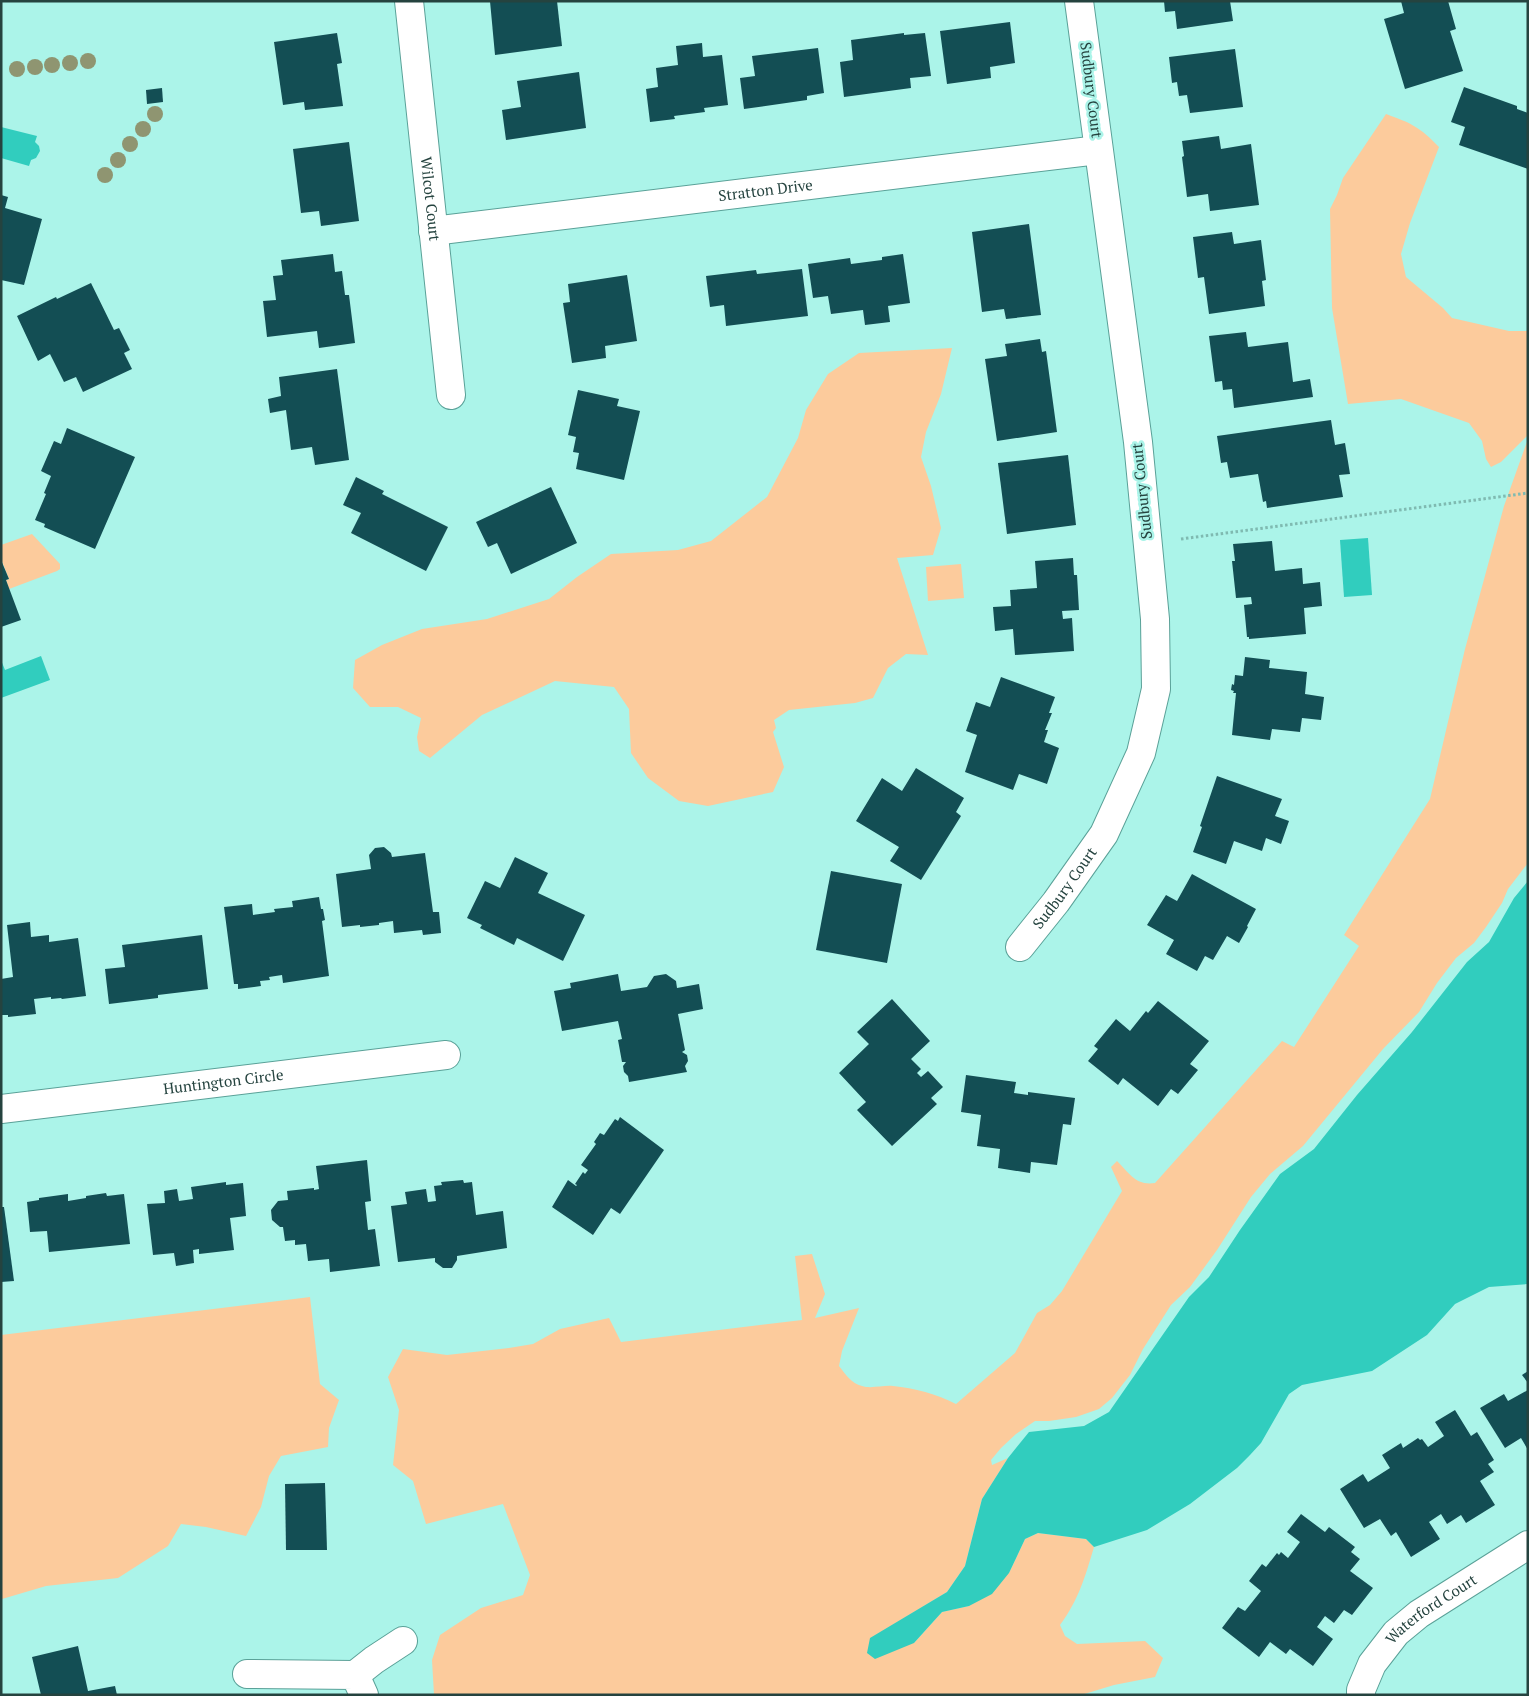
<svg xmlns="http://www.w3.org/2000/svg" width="1529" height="1696" font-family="'PT Serif',serif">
<rect width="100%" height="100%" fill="#abf4e9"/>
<g fill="#fccb9c">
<path d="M1386,114C1411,123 1420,127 1439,147L1410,223L1401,254L1406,277L1443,308L1452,318L1509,331H1528V435L1501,462L1491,467L1486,459L1482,441L1469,423L1401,399L1348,404L1332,308L1330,209L1337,195L1343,178Z"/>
<path d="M952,348L941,394L926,432L921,457L931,486L941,528L933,555L897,558L928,655L906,654L888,668L873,698L855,703L789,710L774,720L776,728L773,732L784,767L773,792L708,806L679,801L648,778L631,753L629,709L614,687L555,681L482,715L430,758L419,751L417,737L421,718L398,707H370L353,688L355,660L382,645L422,629L487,619L549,599L577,577L611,554L678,550L711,541L767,497L798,438L806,410L828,374L859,353Z"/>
<path d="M1528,439V863L1508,889L1502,903L1486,927L1474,943L1456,958L1437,983L1419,1012L1383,1049L1303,1146L1270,1174L1251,1197L1217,1250L1190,1287L1171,1305L1143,1349L1130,1375L1112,1398L1099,1409L1076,1417L1049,1421H1035L1016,1434L1001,1448L991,1460L992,1465L1008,1458L982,1499L965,1566L947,1592L871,1638L914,1643L942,1612L969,1606L1009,1573L1025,1539L1038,1533L1086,1539L1094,1547C1085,1577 1079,1599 1060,1625L1065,1636L1077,1644L1145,1641L1163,1658L1155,1677L1114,1685L1081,1695H434L432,1660L440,1635L481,1608L523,1595L530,1575L503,1504L426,1524L413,1481L393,1465L399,1410L388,1377L403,1349L447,1355L509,1348L533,1344L560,1329L609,1318L621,1342L802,1320L795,1256L812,1254L825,1294L815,1318L859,1308L842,1351L839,1366C846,1375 851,1383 862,1386C871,1389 883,1385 893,1386C914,1388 937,1394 956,1404L1015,1353L1037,1313L1050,1305L1062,1291L1122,1191L1111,1167L1117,1161C1129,1173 1136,1186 1155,1183L1282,1041L1294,1047L1359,946L1344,935L1430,799L1465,649L1504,506Z"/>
<path d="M32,534L60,564V569L57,571L9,589L6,580L9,579L1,559V545Z"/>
<path d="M961,564L964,598L928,601L926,567Z"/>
<path d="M310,1297L320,1384L339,1400L329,1428L328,1447L281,1456L269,1476L261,1507L246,1536L206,1527L181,1524L168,1546L118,1578L46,1586L2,1599L1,1601V1335Z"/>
</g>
<g fill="#31cdbe">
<path d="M1,127L37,136L35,142L39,146L40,151L36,158L31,160L29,166L1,158Z"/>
<path d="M1368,538L1372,595L1344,597L1340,540Z"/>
<path d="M41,656L50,680L1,698V660L5,670Z"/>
<path d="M1528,881V1284L1489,1287L1455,1304L1427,1335L1372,1371L1302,1385L1289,1394L1261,1443L1250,1455L1237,1468L1190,1504L1147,1530L1094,1547L1086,1539L1038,1533L1025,1539L1009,1573L992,1594L969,1606L942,1612L914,1643L875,1659L867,1653L870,1638L947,1592L965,1566L982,1499L1008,1458L1029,1432L1084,1426L1109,1412L1189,1297L1209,1277L1240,1230L1280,1174L1314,1149L1357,1095L1412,1032L1467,962L1489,942L1514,898Z"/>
</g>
<g fill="#134e54">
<path d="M490,1H557L562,46L495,55Z"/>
<path d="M1164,1H1230L1233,21L1177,29L1175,11L1165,12Z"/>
<path d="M1401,1H1448L1456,29L1450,31L1463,71L1405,89L1384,19L1404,13Z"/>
<path d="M1010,22L1015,63L990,67L991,78L947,84L940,31Z"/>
<path d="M337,33L342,63L337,64L343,106L305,110L304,102L283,105L274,42Z"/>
<path d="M904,33V35L925,33L931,76L910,78L911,88L844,97L840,62L853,60L851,40Z"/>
<path d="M702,43L703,57L722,55L728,105L704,108L705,112L674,116L675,119L650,122L646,89L658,87L656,68L678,65L676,46Z"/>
<path d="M818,48L824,93L807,96V100L744,109L740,78L755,76L752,56Z"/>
<path d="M1235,49L1243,107L1190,113L1187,95L1179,96L1177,82L1172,83L1169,57Z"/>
<path d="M579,72L586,128L506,140L502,110L521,107L517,81Z"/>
<path d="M1464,87L1517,106V109L1528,113V169L1459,145L1465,127L1451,122Z"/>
<path d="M162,88L163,102L147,104L146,90Z"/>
<path d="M1219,136L1221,149L1251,144L1259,205L1210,211L1208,194L1187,197L1182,157L1184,156L1182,141Z"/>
<path d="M349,142L359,221L321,226L319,211L301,213L293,149Z"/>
<path d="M1,195L8,197L5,208L42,219L24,285L1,280Z"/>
<path d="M1029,224L1041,315L1006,319L1004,309L982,312L972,232Z"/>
<path d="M1232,232L1234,244L1261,240L1266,280L1262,281L1265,306L1209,314L1204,277L1198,278L1193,237Z"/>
<path d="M333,254L335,272L342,271L345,295H349L355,343L319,348L317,331L267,337L263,301L276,300L273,276L283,275L281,260Z"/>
<path d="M903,254L910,303L888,306L890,322L865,325L863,310L831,314L828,296L813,298L808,264L850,258L851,264L882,260V257Z"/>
<path d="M802,269L808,316L726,326L724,305L710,307L706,276L756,270L757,274Z"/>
<path d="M627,275L637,341L605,346L606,358L572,363L563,303L570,302L568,284Z"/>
<path d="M91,283L114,330L119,328L130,350L124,353L132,369L83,392L76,377L64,382L50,354L38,361L17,316L56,297L57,299Z"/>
<path d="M1246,332L1248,347L1288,342L1293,382L1310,379L1313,397L1234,408L1232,389L1223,390L1222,381L1215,382L1209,336Z"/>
<path d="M1040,339L1042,352L1046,351L1057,432L997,441L985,359L1007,356L1005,344Z"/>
<path d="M337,369L349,460L315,465L312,447L291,450L286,410L270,413L268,399L281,396L279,377Z"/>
<path d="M578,390L619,399L617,406L640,411L624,480L576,469L579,453L573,452L576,437L568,435Z"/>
<path d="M1331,420L1335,445L1345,443L1350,474L1339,475L1343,497L1267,508L1266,501L1263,502L1258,474L1230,478L1227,462L1221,463L1217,436Z"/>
<path d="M67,428L135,457L95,549L44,527L45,524L35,520L46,494L44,493L51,476L41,471L54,441L61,444Z"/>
<path d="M1068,455L1076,525L1007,534L998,463Z"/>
<path d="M356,477L384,491L382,494L448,527L426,571L351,533L361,513L343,505Z"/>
<path d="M551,487L577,543L511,574L497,543L488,547L476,522Z"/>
<path d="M1272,541L1275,571L1302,568L1303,584L1320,582L1322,606L1304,608L1306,634L1249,639V637H1247L1244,605L1252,604L1251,597L1236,598L1232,561H1235L1233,544Z"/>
<path d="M1073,558L1074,575H1077L1079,610L1062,611L1063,619L1072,618L1074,651L1015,655L1013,629L995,631L993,607L1011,606L1010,590L1037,588L1035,561Z"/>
<path d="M1,560L9,579L6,580L21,620L1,627Z"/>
<path d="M1245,657L1270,660L1269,668L1307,672L1305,694L1324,697L1321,720L1302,718L1300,732L1272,729L1270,740L1232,735L1236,693H1233L1234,691L1231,690L1232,684L1234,685L1235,675L1243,676Z"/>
<path d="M1001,677L1055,697L1049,713H1052L1045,730H1048L1044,742L1059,748L1047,784L1019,774L1013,790L965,772L977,735L966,731L976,702L990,707Z"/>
<path d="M916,768L964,798L956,812L961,816L921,880L890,861L899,847L856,821L882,778L902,791Z"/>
<path d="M1217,776L1282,799L1275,816L1289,821L1281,844L1266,838L1262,851L1234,841L1226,864L1193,852L1202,827L1200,826Z"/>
<path d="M384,847L391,853L392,857L425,853L433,912H439L441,933L423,935L422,930L394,933L393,921L379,923V925L360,927V925L342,927L336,874L371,869L369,855L375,848Z"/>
<path d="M515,857L548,873L538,893L585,915L563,961L517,938L514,945L480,928L482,925L467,918L485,881L500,888Z"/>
<path d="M831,871L902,884L887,963L816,950Z"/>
<path d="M1192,874L1256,909L1247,926L1248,927L1239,943L1227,936L1213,960L1205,956L1197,971L1166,954L1174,940L1147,925L1166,895L1177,901Z"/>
<path d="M319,897L321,909H323L325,920L322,921L329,976L283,983L282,975L269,977L270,980L260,981L261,986L238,989V984H234L224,907L252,904L253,915L275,912L274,909L293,907L292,901Z"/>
<path d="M30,922L31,937L49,935V942L78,938L86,996L62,999L61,998L51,999V997L34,999L36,1014L8,1017V1015H1V979L13,977L7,925Z"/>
<path d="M202,935L208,989L158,995V998L109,1004L105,969L125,967L122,945Z"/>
<path d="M618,974L621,991L647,987L654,976L666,974L676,981L677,988L699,984L703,1009L678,1014L685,1050L682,1052L687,1055L688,1061L685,1066L687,1072L629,1082L628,1076L624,1072L623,1066L626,1062H622L618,1040L622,1039L618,1021L562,1031L554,991L571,988L570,983Z"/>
<path d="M892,999L930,1041L911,1059L921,1069L917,1073L921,1077L928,1071L943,1087L931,1098L937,1104L892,1146L857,1110L866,1102L839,1073L869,1044L857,1032Z"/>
<path d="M1158,1001L1209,1041L1190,1064L1198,1070L1178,1094L1171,1089L1158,1106L1123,1078L1118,1085L1088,1061L1098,1049L1094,1046L1116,1019L1130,1031L1146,1011L1148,1013Z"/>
<path d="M966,1075L1016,1082L1014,1093L1028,1095V1092L1075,1098L1071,1125L1063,1124L1057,1165L1031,1162L1030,1173L998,1168L1000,1149L977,1146L981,1115L961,1112Z"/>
<path d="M620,1117L664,1150L620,1214L611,1208L593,1235L552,1207L568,1180L576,1186L577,1185L575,1184L583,1172L585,1174L588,1170L581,1165L596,1144L594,1142L600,1133L604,1135L615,1119L618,1121Z"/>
<path d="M367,1160L371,1201L365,1202L368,1230L375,1229L380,1266L330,1272L329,1259L308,1261L306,1244L295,1245V1240L285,1241L283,1227H280L272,1220L271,1210L278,1201L288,1200L287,1191L314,1188V1190L319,1189L316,1166Z"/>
<path d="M463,1180L464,1183L472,1182L476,1215L503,1211L507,1248L457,1256V1260L452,1268H443L435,1262V1258L398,1262L391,1206L407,1204L405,1192L426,1189L428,1202L436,1201L434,1186L442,1185L441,1182Z"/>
<path d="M226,1182V1185L243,1183L246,1216L230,1218L234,1250L199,1254V1249L193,1250L194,1263L176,1266L174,1253L153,1255L147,1204L165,1203L164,1191L177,1189L179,1201L193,1199L191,1187Z"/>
<path d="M106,1193L107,1196L124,1194L130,1244L49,1252L47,1231L30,1232L27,1202L39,1200V1198L68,1194V1201L86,1198V1196Z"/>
<path d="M1,1207H4L14,1281L1,1282Z"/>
<path d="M1528,1371V1383L1522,1375Z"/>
<path d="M1528,1390V1450L1521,1438L1505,1448L1480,1408L1504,1394L1508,1401Z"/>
<path d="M1455,1410L1471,1436L1477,1432L1494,1460L1488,1464L1494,1472L1480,1481L1495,1505L1466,1523L1461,1515L1447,1524L1441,1514L1429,1522L1440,1539L1411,1557L1396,1532L1391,1536L1380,1519L1364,1528L1340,1489L1363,1474L1368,1482L1390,1468L1382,1455L1401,1443L1403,1448L1418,1438L1420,1440L1422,1439L1428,1447L1444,1436L1435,1422Z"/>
<path d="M325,1483L327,1550H286L285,1484Z"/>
<path d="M1301,1514L1325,1532L1329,1527L1355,1547L1351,1552L1360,1559L1350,1571L1373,1588L1352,1615L1344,1610L1334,1623L1325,1616L1317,1627L1333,1639L1313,1666L1290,1649L1286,1654L1270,1642L1259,1657L1222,1628L1238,1607L1245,1611L1261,1591L1249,1581L1262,1564L1266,1567L1277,1553L1279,1555L1281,1552L1288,1558L1300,1542L1287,1532Z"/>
<path d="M78,1646L88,1691L115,1686L117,1695H41L32,1657Z"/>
</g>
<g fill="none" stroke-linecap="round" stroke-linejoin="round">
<defs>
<g id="minor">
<path id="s1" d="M409,1L451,395"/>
<path id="s2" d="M433,231L1098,150"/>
<path id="s3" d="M1020,947L1056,902L1104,834L1141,753L1156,689L1155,619L1138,442L1079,1"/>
<path id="s4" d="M1,1109L446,1055"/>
<path d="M247,1674L355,1675L364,1695"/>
<path d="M355,1675L374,1660L403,1641"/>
<path id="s5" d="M1361,1695V1690L1372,1664L1396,1633L1419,1614L1528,1545"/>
</g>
</defs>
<use href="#minor" stroke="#5aa198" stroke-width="30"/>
<path stroke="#7fbab1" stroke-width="3" stroke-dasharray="2.5 2.5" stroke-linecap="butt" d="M1181,539L1528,493"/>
<use href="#minor" stroke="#fff" stroke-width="28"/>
</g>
<g fill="#8f9571">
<circle cx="88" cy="61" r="8"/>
<circle cx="70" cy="63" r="8"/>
<circle cx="52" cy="65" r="8"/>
<circle cx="35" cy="67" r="8"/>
<circle cx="17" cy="69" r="8"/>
<circle cx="155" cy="114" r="8"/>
<circle cx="143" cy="129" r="8"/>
<circle cx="130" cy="144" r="8"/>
<circle cx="118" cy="160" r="8"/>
<circle cx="105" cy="175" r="8"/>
</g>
<g text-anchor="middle" stroke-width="5" stroke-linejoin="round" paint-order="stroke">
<g font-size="15" fill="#25433f" stroke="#abf4e9">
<text transform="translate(1091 90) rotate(83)" y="5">Sudbury Court</text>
<text dy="5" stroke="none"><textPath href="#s2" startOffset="335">Stratton Drive</textPath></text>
<text dy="5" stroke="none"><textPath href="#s1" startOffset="199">Wilcot Court</textPath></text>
<text transform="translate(1142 491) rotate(-96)" y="5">Sudbury Court</text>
<text dy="5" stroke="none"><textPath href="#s3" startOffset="74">Sudbury Court</textPath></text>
<text dy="5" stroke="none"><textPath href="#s4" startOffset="224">Huntington Circle</textPath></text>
<text dy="5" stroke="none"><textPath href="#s5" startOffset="115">Waterford Court</textPath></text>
</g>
</g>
<rect width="1529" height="1696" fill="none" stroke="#25433f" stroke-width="5"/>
</svg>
